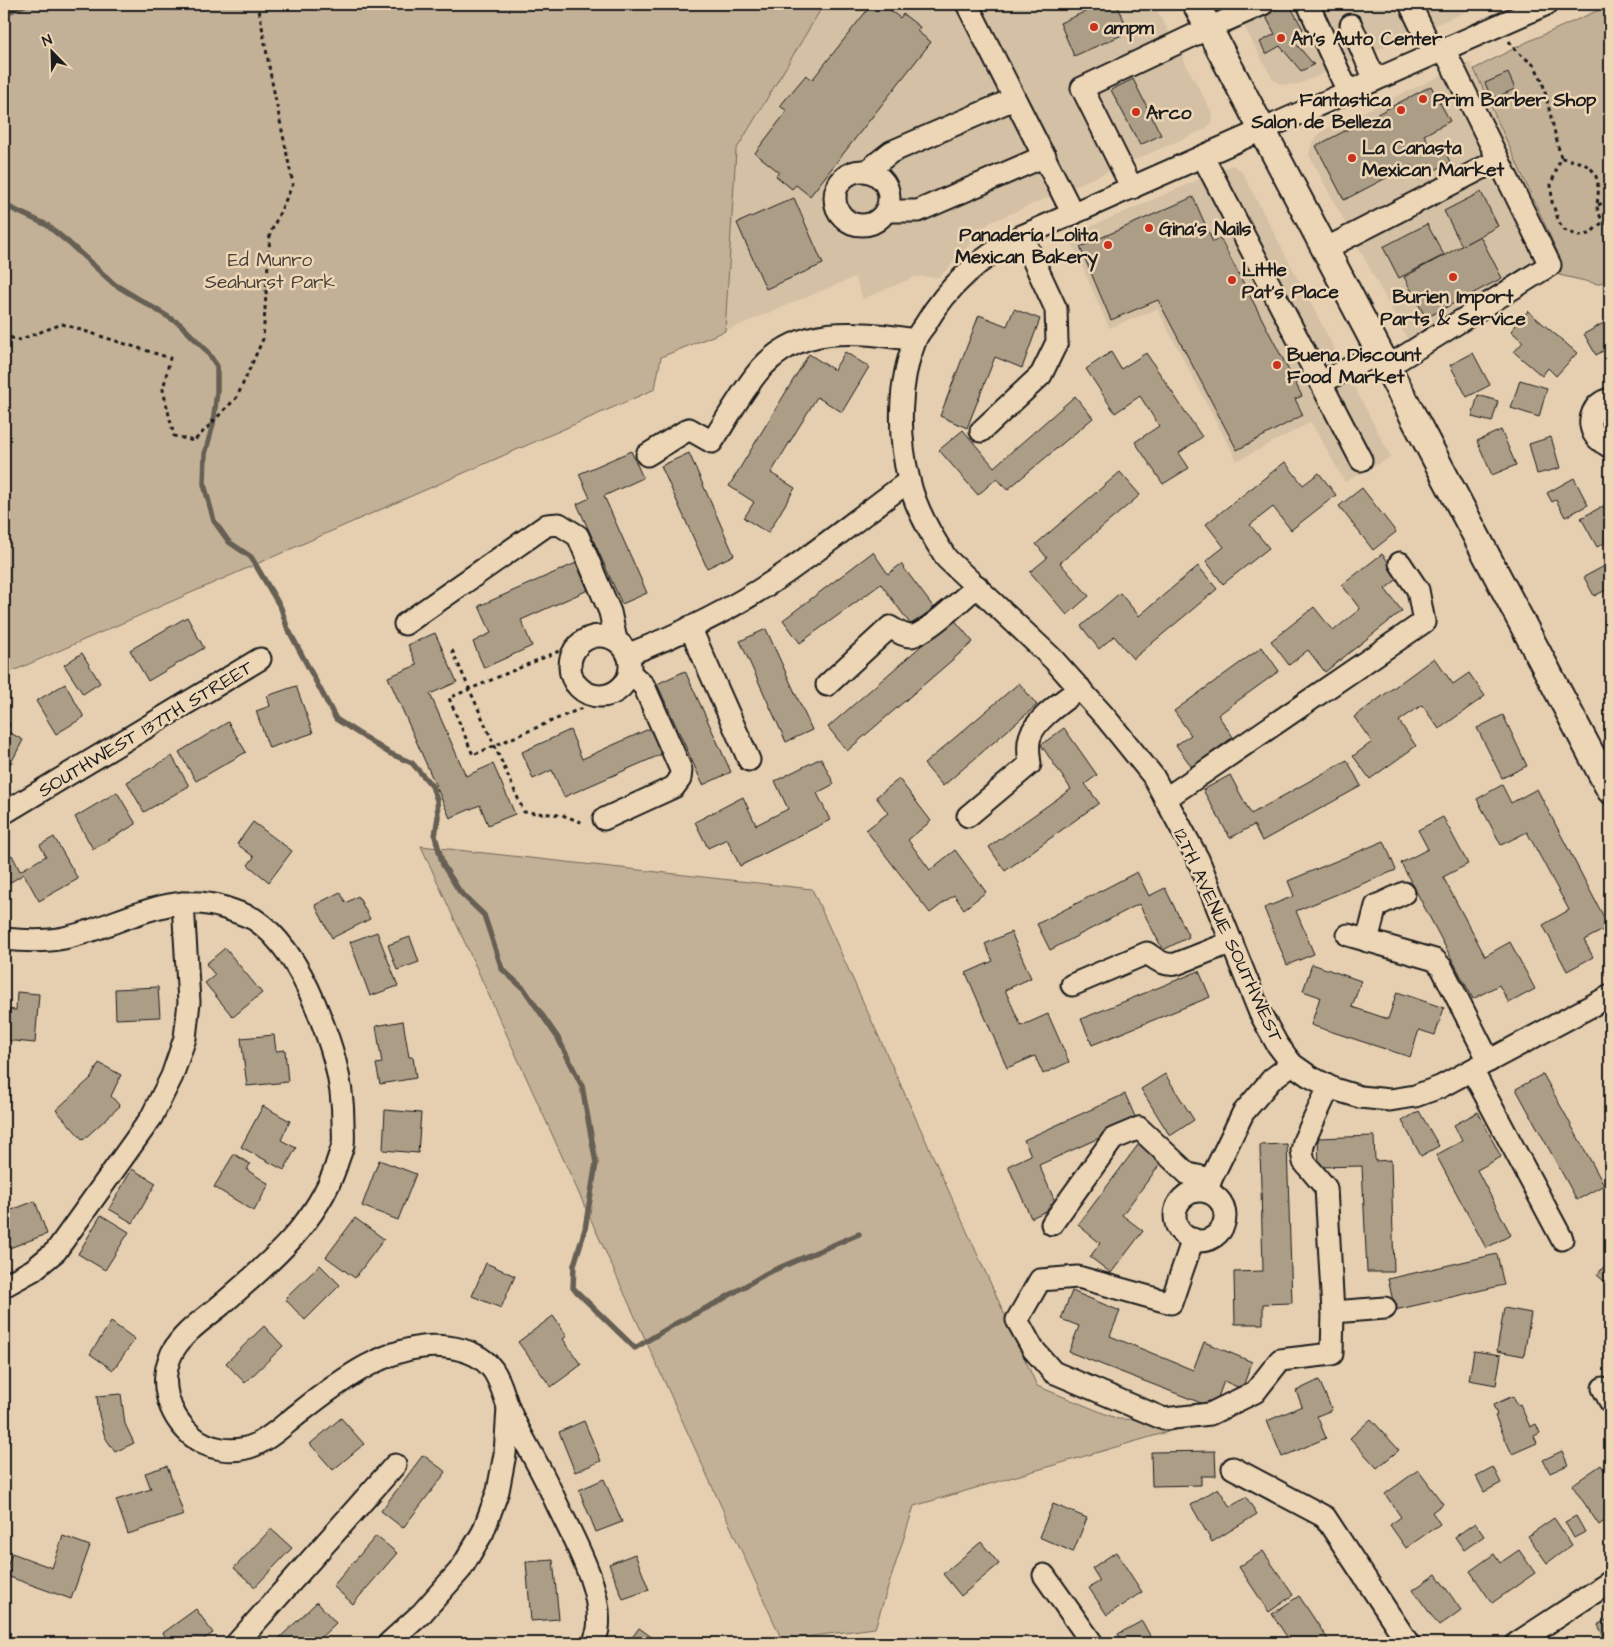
<svg xmlns="http://www.w3.org/2000/svg" width="1614" height="1647" font-family="'Architects Daughter',sans-serif">
<rect width="100%" height="100%" fill="#e5cfb0"/>
<filter id="ink" filterUnits="userSpaceOnUse"><feTurbulence type="fractalNoise" baseFrequency=".02" numOctaves="2"/><feDisplacementMap in="SourceGraphic" scale="10" xChannelSelector="R" yChannelSelector="G"/><feConvolveMatrix kernelMatrix="1 2 1 2 8 2 1 2 1" color-interpolation-filters="sRGB"/></filter>
<g filter="url(#ink)">
<g fill="#d4c0a4">
<path d="M824,4H1154L1212,113L1211,122L1206,129L989,223L940,277H915L863,299L855,277L725,331L736,149Z"/>
<path d="M1232,4H1483L1299,84L1282,85L1273,80Z"/>
<path d="M1470,62L1557,251L1559,275L1418,359L1309,155L1312,142L1320,132Z"/>
<path d="M1232,165L1241,170L1391,457L1345,482L1311,422L1237,461L1157,309L1109,328L1069,236Z"/>
</g>
<g fill="#c3b197" stroke="#70665a">
<path d="M4,4H824L736,150L725,331L661,357L655,389L4,675Z"/>
<path d="M1610,5V279L1598,284L1559,275L1557,251L1474,69L1527,42Z"/>
<path d="M421,846L812,889L1037,1386L1118,1419L1205,1421L914,1506L875,1628L782,1640Z"/>
</g>
<g fill="none" stroke-linecap="round" stroke-linejoin="round">
<g stroke="#665e53" stroke-width="5.5">
<path d="M4,14L27,4"/>
<path d="M4,205L47,225L69,243L114,284L180,324L206,350L217,366V392L213,424L205,454L204,484L214,521L229,542L251,557L281,608L287,627L336,719L389,753L412,763L432,786L437,800L438,817L435,836L443,865L460,892L484,915L502,969L524,989L558,1038L582,1086L596,1163L585,1229L574,1265L573,1288L635,1348L675,1324L718,1302L767,1273L859,1234"/>
</g>
</g>
<g fill="#ac9d87" stroke="#1c1c1c">
<path d="M872,4H882L900,18L903,14L920,27L917,31L931,42L810,196L796,185L792,189L776,176L779,172L755,153L787,111L780,106L806,75L812,80Z"/>
<path d="M1033,4H1055L1036,9Z"/>
<path d="M1102,4H1117L1129,32L1074,56L1060,23Z"/>
<path d="M1286,4H1289L1303,29L1296,33L1298,36L1292,39L1314,65L1301,71L1280,46L1266,54L1260,42L1275,34L1265,15Z"/>
<path d="M1508,73L1515,89L1492,99L1485,83Z"/>
<path d="M1133,79L1161,135L1140,145L1111,90Z"/>
<path d="M1431,86L1450,121L1424,135L1433,152L1443,147L1450,162L1418,179L1411,165L1344,200L1316,146Z"/>
<path d="M1481,192L1498,226L1462,246L1444,211Z"/>
<path d="M1193,197L1213,242L1220,238L1302,396L1295,399L1303,415L1237,450L1158,300L1111,320L1080,247Z"/>
<path d="M794,198L823,264L766,289L737,223Z"/>
<path d="M1427,224L1444,255L1399,278L1383,247Z"/>
<path d="M1480,236L1502,278L1426,318L1404,277Z"/>
<path d="M1014,309L1040,319L1022,368L995,357L967,428L940,416L979,315L1007,326Z"/>
<path d="M1528,311L1577,353L1556,376L1548,368L1542,376L1514,352L1523,342L1511,331Z"/>
<path d="M1609,320L1610,347L1596,355L1584,334Z"/>
<path d="M845,352L869,367L842,412L817,397L771,473L795,488L768,533L744,518L754,502L729,486L809,354L834,370Z"/>
<path d="M1111,352L1121,369L1146,353L1202,437L1179,453L1189,468L1163,484L1135,442L1159,426L1140,396L1115,413L1086,369Z"/>
<path d="M1473,353L1490,385L1467,397L1450,365Z"/>
<path d="M1520,380L1547,388L1539,417L1511,408Z"/>
<path d="M1478,395L1498,401L1492,422L1472,417Z"/>
<path d="M1075,396L1093,418L1007,490L997,478L978,495L939,450L963,430L994,467Z"/>
<path d="M1501,430L1516,465L1492,475L1477,441Z"/>
<path d="M1551,437L1560,468L1537,474L1529,444Z"/>
<path d="M631,451L643,478L604,496L647,593L622,604L577,504L590,498L579,474Z"/>
<path d="M689,453L734,555L707,568L661,466Z"/>
<path d="M1285,462L1303,485L1319,473L1336,495L1291,530L1273,507L1250,525L1269,548L1223,584L1206,561L1224,547L1206,524Z"/>
<path d="M1120,472L1140,495L1060,563L1089,596L1067,615L1030,572L1047,558L1036,544Z"/>
<path d="M1574,478L1588,505L1565,517L1556,500L1552,502L1547,493Z"/>
<path d="M1362,488L1396,532L1373,550L1339,506Z"/>
<path d="M1603,506L1610,519V540L1597,547L1581,518Z"/>
<path d="M873,552L888,574L901,564L934,608L911,625L881,584L800,643L783,620Z"/>
<path d="M1382,554L1400,577L1385,589L1402,611L1325,672L1308,650L1289,665L1271,641L1314,607L1333,631L1360,609L1342,585Z"/>
<path d="M576,563L588,590L521,620L532,646L484,668L473,642L491,633L479,606Z"/>
<path d="M1610,563V588L1594,596L1584,577Z"/>
<path d="M1198,566L1217,589L1133,659L1114,636L1099,649L1081,626L1120,593L1139,616Z"/>
<path d="M187,617L204,648L148,681L130,650Z"/>
<path d="M953,618L973,642L847,751L828,727Z"/>
<path d="M766,629L812,730L786,742L740,641Z"/>
<path d="M435,633L457,682L430,694L466,776L493,764L515,814L488,825L480,805L450,818L388,677L417,665L408,645Z"/>
<path d="M1262,647L1279,671L1218,715L1233,737L1192,767L1176,745L1191,735L1174,711Z"/>
<path d="M82,653L100,683L83,694L64,665Z"/>
<path d="M1434,658L1453,684L1469,673L1485,696L1439,729L1422,705L1399,721L1416,746L1370,779L1353,756L1372,742L1354,717Z"/>
<path d="M685,671L731,772L703,785L657,684Z"/>
<path d="M1019,683L1037,705L943,786L924,764Z"/>
<path d="M65,684L84,717L56,734L36,701Z"/>
<path d="M296,686L313,733L269,748L256,711L270,706L267,696Z"/>
<path d="M1503,715L1527,766L1502,778L1477,728Z"/>
<path d="M4,721L10,724L7,731L23,740L11,763L4,759Z"/>
<path d="M228,722L246,752L196,781L179,752Z"/>
<path d="M651,728L662,754L564,797L552,770L533,779L522,752L570,730L582,759Z"/>
<path d="M1064,728L1097,775L1085,784L1099,803L1005,871L989,847L1071,789L1041,745Z"/>
<path d="M172,756L189,786L144,812L127,782Z"/>
<path d="M821,758L834,784L817,793L830,820L740,866L727,839L708,848L695,822L743,797L756,825L788,809L775,781Z"/>
<path d="M1347,760L1361,786L1262,841L1254,825L1230,838L1203,790L1230,775L1251,814Z"/>
<path d="M899,779L931,821L908,840L930,870L955,850L986,892L964,909L954,895L930,913L866,830L888,813L876,797Z"/>
<path d="M1502,785L1511,803L1537,789L1609,927L1584,940L1593,957L1567,971L1543,925L1569,910L1527,832L1501,845L1477,799Z"/>
<path d="M117,792L136,824L93,849L75,817Z"/>
<path d="M1443,817L1468,864L1443,877L1485,956L1510,942L1535,989L1509,1003L1499,985L1473,999L1401,863L1428,849L1418,830Z"/>
<path d="M253,822L292,851L269,882L248,865L254,857L237,844Z"/>
<path d="M54,837L78,879L39,901L24,874L4,886V860L12,855L20,871L46,856L40,845Z"/>
<path d="M1384,841L1396,870L1296,911L1314,954L1287,965L1264,908L1294,896L1288,881Z"/>
<path d="M1137,872L1149,896L1165,888L1189,937L1163,950L1139,904L1050,950L1037,924Z"/>
<path d="M340,892L346,903L358,896L370,919L332,938L315,905Z"/>
<path d="M377,932L398,986L370,996L350,942Z"/>
<path d="M1011,932L1031,978L1005,990L1021,1026L1048,1014L1069,1062L1043,1074L1035,1056L1007,1068L966,973L993,961L985,944Z"/>
<path d="M410,937L419,962L397,970L388,945Z"/>
<path d="M225,948L262,993L233,1017L205,983L215,975L206,964Z"/>
<path d="M1312,964L1361,981L1352,1007L1388,1019L1397,992L1444,1008L1435,1035L1419,1030L1410,1057L1311,1025L1320,997L1303,991Z"/>
<path d="M1199,971L1210,997L1092,1045L1081,1019Z"/>
<path d="M158,987L160,1017L116,1019L115,989Z"/>
<path d="M17,992L39,994L35,1043L4,1040V1009L16,1010Z"/>
<path d="M403,1021L409,1057H413L416,1078L380,1084L376,1064L382,1063L376,1026Z"/>
<path d="M274,1035L276,1051L285,1050L288,1082L247,1086L241,1038Z"/>
<path d="M99,1063L121,1075L111,1096L120,1106L83,1140L56,1110L91,1078Z"/>
<path d="M1165,1074L1194,1120L1170,1136L1141,1089Z"/>
<path d="M1543,1074L1604,1185L1577,1200L1516,1089Z"/>
<path d="M1125,1094L1137,1121L1039,1165L1057,1206L1031,1218L1008,1166L1031,1155L1024,1140Z"/>
<path d="M263,1106L290,1121L281,1140L296,1148L284,1170L241,1147Z"/>
<path d="M385,1110L421,1113L418,1153L383,1150Z"/>
<path d="M1419,1111L1439,1146L1421,1156L1402,1121Z"/>
<path d="M1478,1112L1501,1157L1477,1170L1511,1235L1486,1248L1436,1155L1462,1141L1454,1125Z"/>
<path d="M1374,1136L1375,1161L1391,1160L1394,1272H1367L1362,1166L1319,1167L1318,1138Z"/>
<path d="M1141,1141L1164,1159L1122,1215L1143,1231L1111,1273L1090,1257L1100,1243L1078,1225Z"/>
<path d="M1287,1144L1292,1303L1263,1304V1324H1235L1234,1272L1263,1271L1260,1145Z"/>
<path d="M234,1154L250,1164L247,1170L269,1184L254,1211L214,1187Z"/>
<path d="M379,1160L416,1174L398,1220L362,1206Z"/>
<path d="M132,1169L156,1183L133,1223L109,1209Z"/>
<path d="M35,1201L47,1234L4,1250V1213Z"/>
<path d="M101,1215L129,1232L105,1270L78,1254Z"/>
<path d="M355,1218L384,1239L355,1278L326,1257Z"/>
<path d="M1497,1254L1504,1285L1395,1310L1388,1279Z"/>
<path d="M1610,1259V1286L1597,1275Z"/>
<path d="M486,1263L515,1276L501,1308L472,1296Z"/>
<path d="M320,1265L340,1285L305,1320L285,1299Z"/>
<path d="M1072,1291L1120,1311L1110,1336L1193,1370L1204,1342L1252,1362L1242,1389L1224,1381L1214,1408L1069,1352L1079,1326L1061,1319Z"/>
<path d="M1504,1308L1531,1313L1524,1356L1497,1351Z"/>
<path d="M553,1316L567,1336L563,1339L581,1365L551,1387L518,1342Z"/>
<path d="M111,1322L135,1339L113,1370L90,1354Z"/>
<path d="M264,1326L283,1346L245,1383L226,1363Z"/>
<path d="M1474,1351L1501,1355L1496,1385L1469,1380Z"/>
<path d="M1319,1380L1332,1410L1317,1416L1326,1438L1282,1457L1267,1421L1302,1406L1296,1391Z"/>
<path d="M121,1394L125,1424L134,1443L115,1452L105,1437L99,1415L97,1396Z"/>
<path d="M1513,1396L1517,1405L1520,1404L1530,1427L1536,1424L1540,1433L1534,1436L1537,1443L1512,1454L1495,1416L1497,1415L1493,1405Z"/>
<path d="M341,1418L364,1444L333,1470L310,1444Z"/>
<path d="M1371,1419L1399,1450L1377,1468L1350,1438Z"/>
<path d="M584,1421L601,1461L575,1472L559,1432Z"/>
<path d="M1215,1451L1216,1476H1201V1485L1152,1486L1151,1452Z"/>
<path d="M1562,1451L1568,1465L1550,1473L1543,1460Z"/>
<path d="M423,1455L446,1472L403,1528L381,1511Z"/>
<path d="M1601,1465L1610,1479V1517L1599,1525L1572,1485Z"/>
<path d="M167,1466L184,1515L128,1534L116,1500L151,1489L145,1473Z"/>
<path d="M1493,1467L1501,1483L1484,1492L1476,1476Z"/>
<path d="M1418,1470L1443,1504L1432,1512L1440,1524L1406,1548L1390,1525L1401,1517L1385,1494Z"/>
<path d="M604,1479L622,1522L596,1532L579,1490Z"/>
<path d="M1218,1488L1230,1507L1246,1497L1257,1514L1212,1542L1191,1505Z"/>
<path d="M1053,1504L1087,1518L1073,1552L1039,1537Z"/>
<path d="M1576,1516L1585,1532L1574,1538L1565,1522Z"/>
<path d="M1554,1518L1572,1545L1547,1563L1528,1536Z"/>
<path d="M1475,1523L1484,1536L1464,1550L1455,1537Z"/>
<path d="M271,1529L292,1548L255,1587L234,1568Z"/>
<path d="M63,1536L90,1546L71,1599L4,1575L12,1553L52,1568Z"/>
<path d="M376,1536L397,1553L353,1604L333,1586Z"/>
<path d="M981,1542L999,1564L961,1596L943,1574Z"/>
<path d="M1519,1550L1535,1573L1492,1603L1470,1571L1494,1554L1500,1563Z"/>
<path d="M1263,1551L1293,1595L1269,1612L1239,1567Z"/>
<path d="M1116,1552L1142,1592L1107,1615L1089,1588L1100,1581L1092,1568Z"/>
<path d="M635,1554L649,1590L623,1599L609,1564Z"/>
<path d="M553,1560L559,1619L531,1621L526,1562Z"/>
<path d="M1436,1574L1461,1610L1439,1626L1413,1590Z"/>
<path d="M1299,1596L1329,1641L1326,1643H1291L1272,1614Z"/>
<path d="M317,1602L336,1623L315,1643H274Z"/>
<path d="M196,1609L213,1633L198,1643H170L163,1633Z"/>
<path d="M1610,1618V1643H1607L1598,1625Z"/>
<path d="M1142,1621L1154,1643H1123L1118,1634Z"/>
<path d="M639,1628L660,1643H628Z"/>
</g>
<g fill="none" stroke-linecap="round" stroke-linejoin="round">
<defs>
<g id="minor">
<path d="M967,4L1073,214"/>
<path d="M1308,4L1348,92"/>
<path d="M1410,4L1434,54"/>
<path d="M1547,4L1022,236C982,255 947,287 925,325C921,330 917,335 915,341C898,383 898,437 909,480C915,507 932,537 947,559L1053,659L1106,718L1153,776L1198,859L1260,1013L1277,1044L1292,1064L1309,1076L1334,1089L1360,1097L1390,1100L1415,1096L1440,1087L1610,996"/>
<path d="M1351,25L1375,80"/>
<path d="M1203,157L1361,460"/>
<circle cx="862" cy="198" r="27"/>
<path d="M867,171L891,152L1014,99"/>
<path d="M1132,188L1082,88L1209,28L1263,4"/>
<path d="M886,211H918L1045,156"/>
<path d="M1325,249L1498,160"/>
<path d="M1387,367L1550,265L1444,49"/>
<path d="M1322,382L1380,353"/>
<path d="M1610,399C1594,403 1586,419 1594,434C1597,440 1605,444 1610,447"/>
<path d="M981,431L1041,375L1057,342L1056,309L1022,236"/>
<path d="M647,455L689,429L712,442C727,419 741,393 758,372C799,322 859,332 915,340"/>
<path d="M405,624L547,525L559,524L578,536L610,612L616,640"/>
<path d="M690,627L749,760"/>
<circle cx="600" cy="666" r="30"/>
<path d="M629,654C684,633 738,606 787,572C828,543 868,511 909,481"/>
<path d="M827,685L890,627C897,631 903,636 911,636C923,636 966,596 977,586"/>
<path d="M1165,799L1424,622L1418,590L1400,563"/>
<path d="M4,813L260,659"/>
<path d="M968,816L1030,764C1029,755 1027,746 1030,737C1035,719 1065,700 1080,688"/>
<path d="M604,819L674,787L680,779L681,770L644,686L630,673"/>
<path d="M1348,935L1435,960L1442,968L1489,1061"/>
<path d="M4,939C23,941 45,942 64,938C119,927 166,889 225,908C234,911 246,915 254,919C283,938 302,973 315,1004C331,1043 343,1079 343,1122C343,1129 344,1137 343,1145C341,1152 338,1159 336,1166C316,1225 266,1266 221,1305C204,1319 182,1333 172,1353C158,1382 168,1414 191,1435C208,1450 234,1454 255,1445C271,1438 285,1424 298,1414C338,1382 392,1340 447,1347C464,1349 482,1355 493,1370C502,1383 504,1398 510,1412C524,1442 542,1470 555,1500C572,1537 603,1588 598,1629C597,1634 595,1638 594,1643"/>
<path d="M1367,941L1376,906L1404,893"/>
<path d="M1072,985L1147,953C1157,960 1164,966 1176,964L1232,942"/>
<path d="M1472,1070L1562,1239"/>
<path d="M1329,1087L1304,1141L1302,1151L1304,1162L1326,1188L1333,1312L1385,1308"/>
<circle cx="1200" cy="1216" r="25"/>
<path d="M1207,1192L1211,1179L1243,1113L1272,1079L1292,1064"/>
<path d="M1052,1224L1113,1139L1139,1128L1188,1174L1211,1179"/>
<path d="M1193,1239L1171,1303L1078,1277L1040,1280L1017,1320L1033,1349L1053,1372L1164,1419L1210,1414L1255,1392L1280,1360L1332,1354L1333,1312"/>
<path d="M4,1286L33,1270L56,1251L151,1118L172,1076L185,1038L189,1002L183,903"/>
<path d="M1603,1388L1610,1401"/>
<path d="M1233,1468L1325,1517L1408,1643"/>
<path d="M1044,1575L1092,1643"/>
<path d="M237,1643L395,1465"/>
<path d="M389,1643L422,1613L461,1569L483,1532L498,1491L505,1454L508,1408"/>
<path d="M1517,1643L1610,1582"/>
</g>
<path id="major" d="M1196,4L1610,790"/>
</defs>
<use href="#minor" stroke="#1c1c1c" stroke-width="25"/>
<use href="#major" stroke="#1c1c1c" stroke-width="30"/>
<g stroke="#1c1c1c" stroke-width="3" stroke-dasharray="4 4" stroke-linecap="butt">
<path d="M1509,41L1516,51L1534,65L1542,80L1561,158L1551,184L1552,202L1559,222L1564,230L1579,236L1589,234L1603,222L1610,225"/>
<path d="M1561,158C1580,162 1597,164 1598,187C1599,193 1597,201 1597,207C1598,212 1601,218 1603,222"/>
<path d="M1598,205L1610,200"/>
<path d="M4,332L16,341L62,324L170,358L163,390L174,436L194,441L237,397L263,339L270,234L293,184L271,77L258,4"/>
<path d="M452,650L524,812L562,815L584,823"/>
<path d="M559,651L449,698L473,755L582,708"/>
</g>
<use href="#minor" stroke="#edd6b6" stroke-width="21"/>
<use href="#major" stroke="#edd6b6" stroke-width="26"/>
</g>
</g>
<g fill="#c8321e" stroke="#edd6b6" stroke-width="2">
<circle cx="1094" cy="27" r="5"/>
<circle cx="1281" cy="38" r="5"/>
<circle cx="1423" cy="99" r="5"/>
<circle cx="1401" cy="110" r="5"/>
<circle cx="1136" cy="112" r="5"/>
<circle cx="1352" cy="158" r="5"/>
<circle cx="1149" cy="228" r="5"/>
<circle cx="1108" cy="245" r="5"/>
<circle cx="1453" cy="277" r="5"/>
<circle cx="1232" cy="280" r="5"/>
<circle cx="1277" cy="365" r="5"/>
</g>
<g text-anchor="middle" stroke-width="5" stroke-linejoin="round" paint-order="stroke">
<g font-size="19" font-weight="bold" fill="#1c1c1c" stroke="#edd6b6" text-anchor="start">
<text x="1104" y="34">ampm</text>
<text x="1291" y="45">An's Auto Center</text>
<text x="1391" y="106" text-anchor="end">Fantastica<tspan x="1391" dy="22">Salon de Belleza</tspan></text>
<text x="1433" y="106">Prim Barber Shop</text>
<text x="1146" y="119">Arco</text>
<text x="1362" y="154">La Canasta<tspan x="1362" dy="22">Mexican Market</tspan></text>
<text x="1159" y="235">Gina's Nails</text>
<text x="1098" y="241" text-anchor="end">Panadería Lolita<tspan x="1098" dy="22">Mexican Bakery</tspan></text>
<text x="1242" y="276">Little<tspan x="1242" dy="22">Pat's Place</tspan></text>
<text x="1453" y="303" text-anchor="middle">Burien Import<tspan x="1453" dy="22">Parts &amp; Service</tspan></text>
<text x="1287" y="361">Buena Discount<tspan x="1287" dy="22">Food Market</tspan></text>
</g>
<g font-size="19" fill="#46413b" stroke="#edd6b6">
<text x="270" y="266">Ed Munro<tspan x="270" dy="22">Seahurst Park</tspan></text>
</g>
<g font-size="19" fill="#1c1c1c" stroke="#edd6b6">
<text transform="translate(145 728) rotate(-31)" y="7">SOUTHWEST 137TH STREET</text>
<text transform="translate(1229 935) rotate(65)" y="7">12TH AVENUE SOUTHWEST</text>
</g>
</g>
<rect width="1614" height="1647" fill="none" stroke="#edd6b6" stroke-width="20"/>
<rect x="10" y="10" width="1594" height="1627" fill="none" stroke="#1c1c1c" stroke-width="2" filter="url(#ink)"/>
<g transform="translate(52 52) rotate(337)" stroke="#edd6b6" stroke-width="4" paint-order="stroke">
<path d="M0-4L9 19L0 12L-9 19Z" fill="#1c1c1c"/>
<text y="-8" font-size="14" font-weight="bold" text-anchor="middle" fill="#1c1c1c">N</text>
</g>
</svg>
